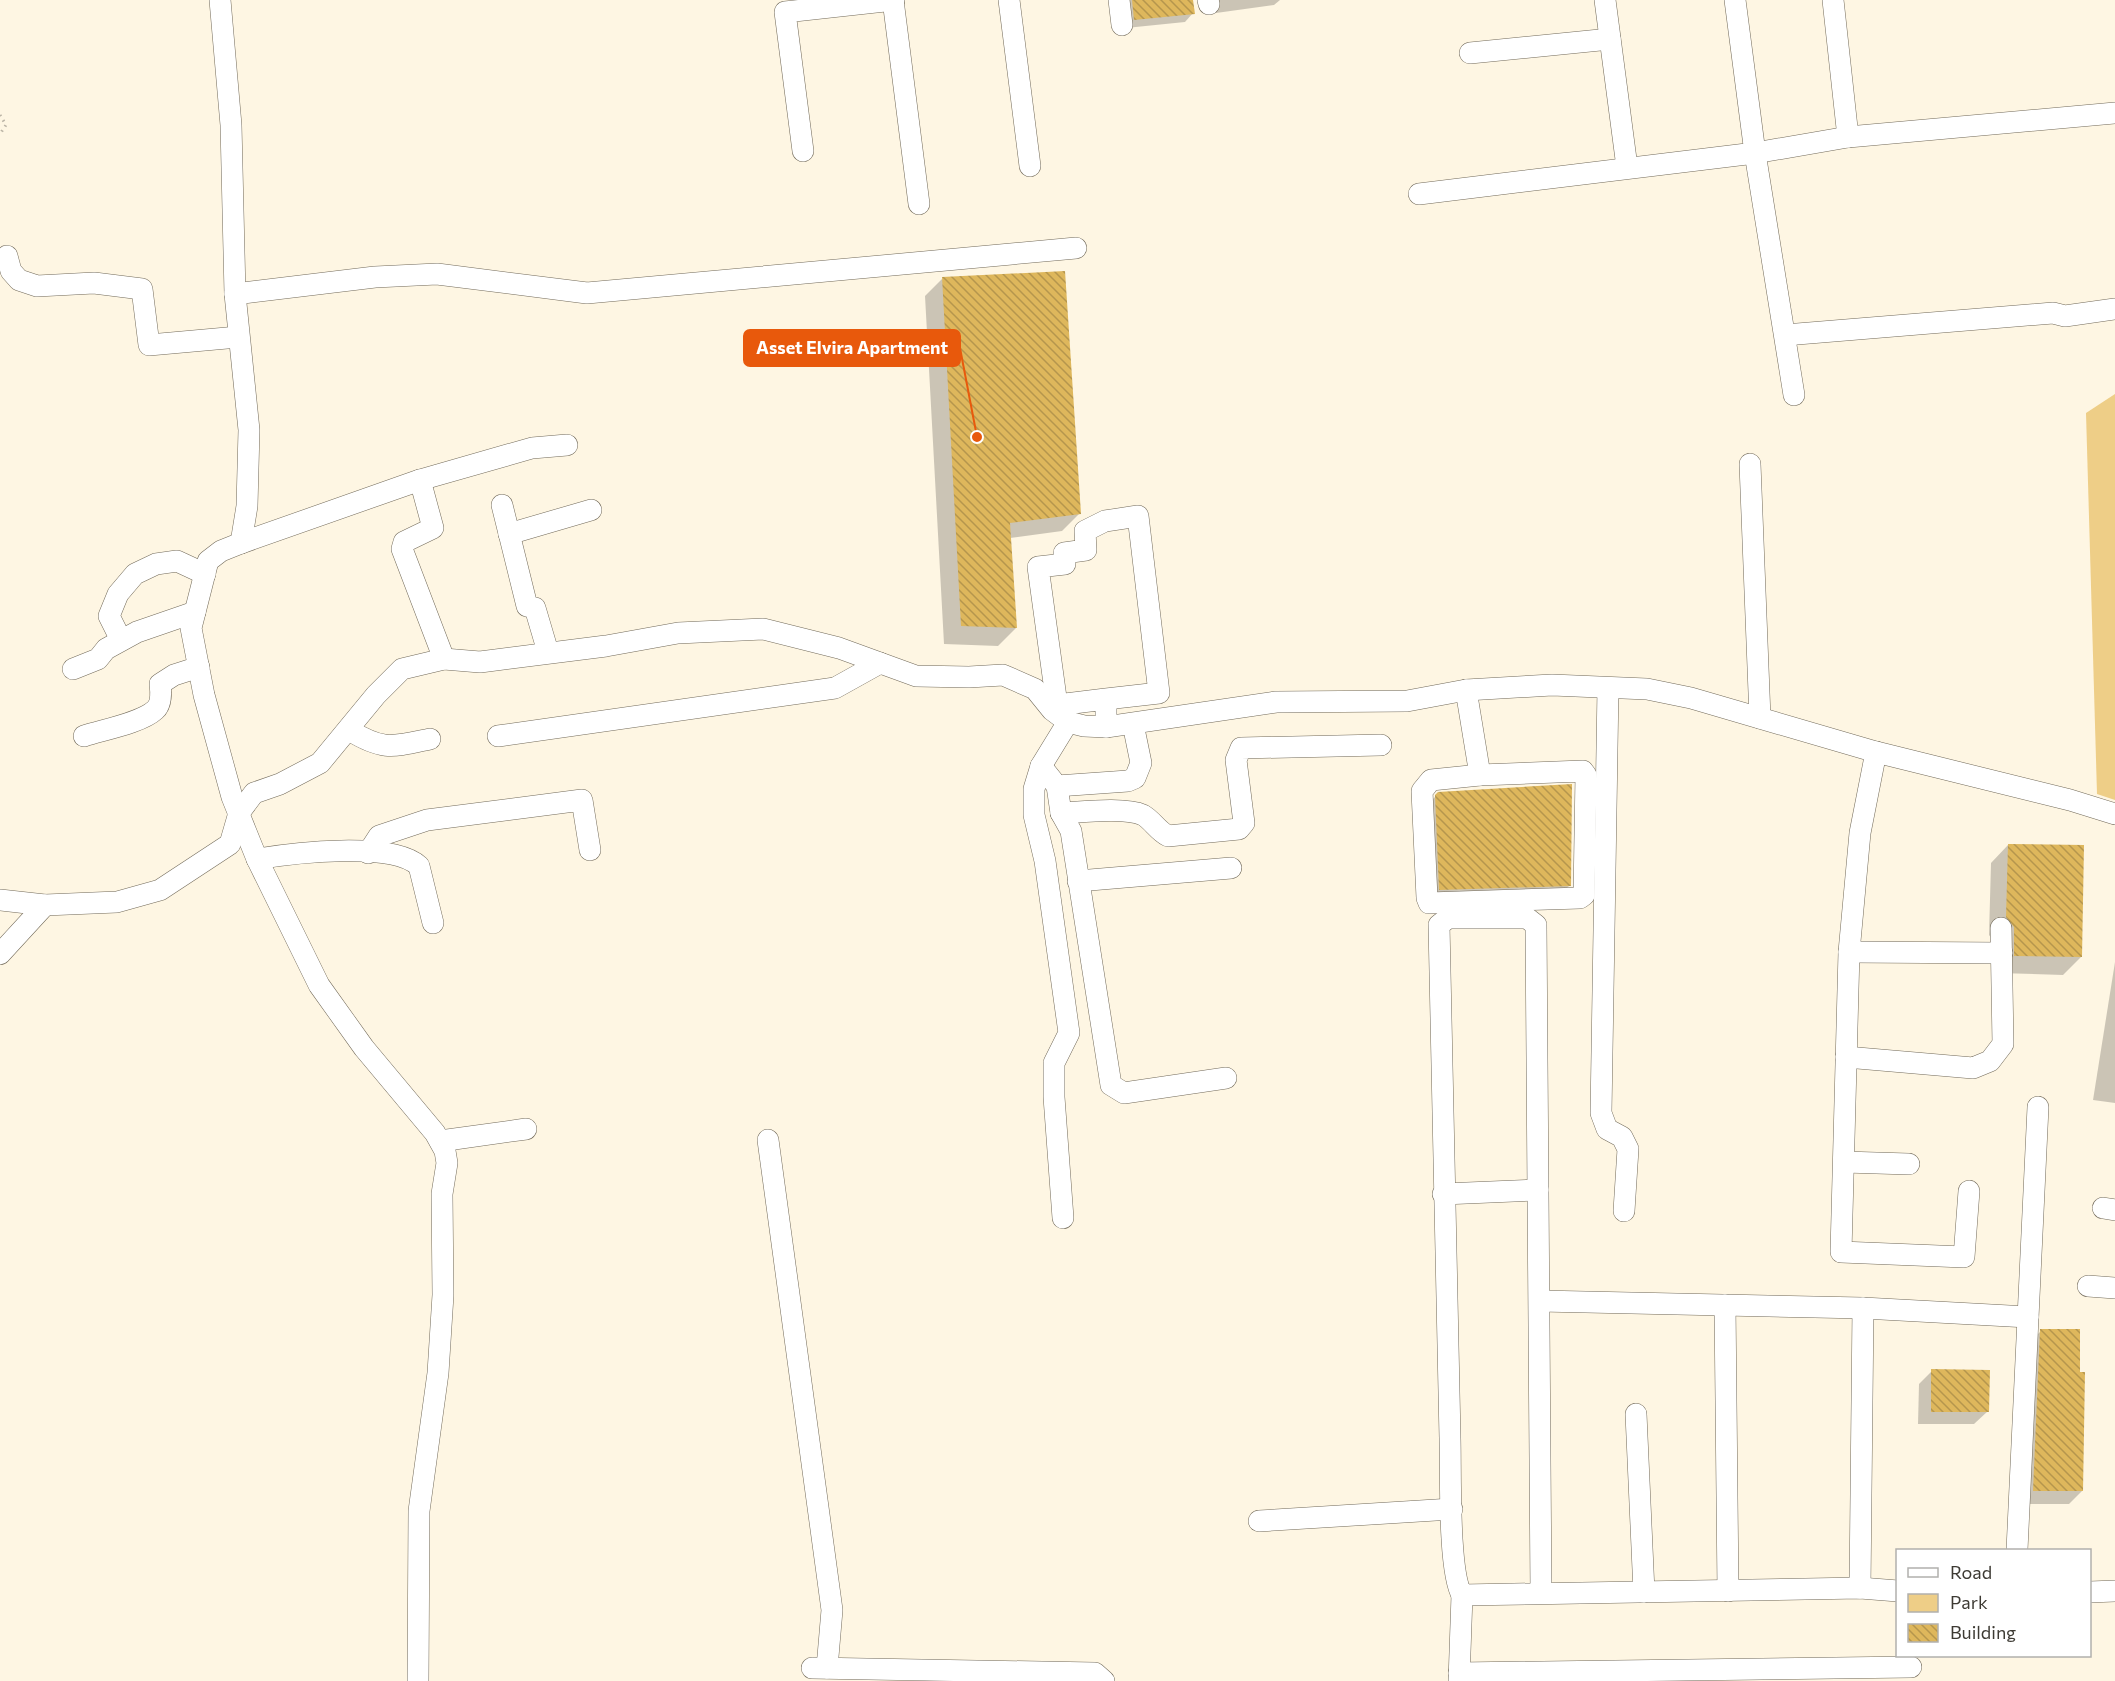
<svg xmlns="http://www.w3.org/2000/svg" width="2115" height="1681" font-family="Commissioner,sans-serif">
<defs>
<pattern id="building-back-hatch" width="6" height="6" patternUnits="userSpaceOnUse" patternTransform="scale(1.5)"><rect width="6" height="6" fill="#deb75c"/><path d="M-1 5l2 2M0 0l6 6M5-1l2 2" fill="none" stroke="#b5964d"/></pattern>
</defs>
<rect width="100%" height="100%" fill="#fef6e3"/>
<path fill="#eece87" d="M2115,394V800L2097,794L2086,413Z"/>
<g fill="#0003">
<path d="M1122,0H1191L1193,13L1185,22L1126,28Z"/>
<path d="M1215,0H1280L1274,5L1216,13Z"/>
<path d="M942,279L1080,513L1062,531L1010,538L1016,628L998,646L944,644L925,296Z"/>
<path d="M1438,794L1570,885L1552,903L1422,907L1420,812Z"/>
<path d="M2008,845L2081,957L2063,975L1997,973L1996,945L1989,935L1991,863Z"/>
<path d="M2115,962V1103L2093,1100Z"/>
<path d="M2041,1331L2082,1491L2069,1504H2020L2028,1344Z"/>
<path d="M1932,1371L1988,1411L1974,1424H1918L1919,1384Z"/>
</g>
<g fill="url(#building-back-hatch)">
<path d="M1132,0H1193L1195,14L1134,20Z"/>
<path d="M1065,271L1081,514L1010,523L1017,628L961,626L942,277Z"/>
<path d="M1572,784L1571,886L1439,890L1435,795L1438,792Z"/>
<path d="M2008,844L2084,845L2082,957L2014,956V927L2006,917Z"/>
<path d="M2040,1329H2080V1372H2085L2083,1491H2033Z"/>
<path d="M1931,1369L1990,1370L1989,1412H1931Z"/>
</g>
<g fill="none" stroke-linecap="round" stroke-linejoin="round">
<defs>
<g id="minor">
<path d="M220,0L231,125L235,294L249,430L247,506L241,543L221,551L208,561L191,628L204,695L232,797L257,859L319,985L364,1048L435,1133L445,1151L447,1163L442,1194L443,1295L438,1373L419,1511L418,1681"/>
<path d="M893,0L919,204"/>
<path d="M1009,0L1030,166"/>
<path d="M1119,0L1122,25"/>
<path d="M1208,0L1209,4"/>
<path d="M1605,0L1627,167"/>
<path d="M1735,0L1755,153L1794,395"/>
<path d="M1833,0L1848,137"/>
<path d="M1470,53L1610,39"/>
<path d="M803,151L785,12L894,0"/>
<path d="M1419,194L1755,153L1848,137L2115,113"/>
<path d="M7,256L11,271L19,280L37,286L94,283L142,289L149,345L238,337"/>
<path d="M235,294L375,277L437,274L587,293L1076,248"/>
<path d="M1785,335L2053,313L2065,316L2115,309"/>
<path d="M1750,464L1760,718"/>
<path d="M420,480L433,528L404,542L402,549L444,659"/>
<path d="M502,505L527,606L535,608L548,652"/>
<path d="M509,534L591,510"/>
<path d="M241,543L420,480L532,448L567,445"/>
<path d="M121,640L109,616L118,594L135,574L156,564L177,561L205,574"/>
<path d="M73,669L98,659L106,649L137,632L195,612"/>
<path d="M1608,688L1601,1113L1607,1129L1622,1137L1628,1149L1624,1211"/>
<path d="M1466,690L1480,775"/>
<path d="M1106,727V699L1159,693L1138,516L1105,521L1085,531L1086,550L1064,553L1065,564L1038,567L1057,705L1106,699"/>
<path d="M349,730C383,751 392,747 430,739"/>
<path d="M84,736C102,730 141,723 155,710C162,704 161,692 160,684L174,675L199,667"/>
<path d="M498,736L835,688L880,663"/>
<path d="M1876,752L1860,833L1849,952L1841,1252L1964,1257L1969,1191"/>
<path d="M1041,766L1057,786L1061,813L1071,831L1111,1085L1124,1093L1226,1078"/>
<path d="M1583,771L1586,775L1584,895L1580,898L1429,903L1427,898L1422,791L1431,780L1480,775Z"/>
<path d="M1057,786L1128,781L1135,778L1141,763L1133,724"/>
<path d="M1061,813C1082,812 1125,807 1143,815C1152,820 1158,831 1168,836L1239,829L1244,823L1236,760L1241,748L1381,745"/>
<path d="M368,853L379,836L427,820L582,800L590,850"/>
<path d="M257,859C293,853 392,841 419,866L433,923"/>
<path d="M1078,881L1231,868"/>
<path d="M0,900L45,905L117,902L160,890L230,844L239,813L254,793L280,784L320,763L376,695L402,669L444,659L480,662L606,646L678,633L763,629L839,648L916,676L969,677L1003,675L1035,689L1052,710L1068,722L1084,726L1106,727L1276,702L1407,701L1466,690L1552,685L1647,689L1691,698L1876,752L2070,800L2115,814"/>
<path d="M1849,952L2002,953"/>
<path d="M0,954L45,905"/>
<path d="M1846,1057L1973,1068L1990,1061L2003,1044L2001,928"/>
<path d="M768,1140L832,1610L827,1668"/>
<path d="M440,1141L526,1129"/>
<path d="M1844,1162L1909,1164"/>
<path d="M1443,1194L1538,1190"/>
<path d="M2103,1208L2115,1210"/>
<path d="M1063,1218L1054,1097V1063L1069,1033L1045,861L1034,815V789L1041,766L1068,722"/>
<path d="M2088,1286L2115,1288"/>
<path d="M1540,1301L1863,1308L2028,1317"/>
<path d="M1725,1305L1728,1591"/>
<path d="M1636,1414L1644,1592"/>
<path d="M1259,1521L1452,1509"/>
<path d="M2017,1550L2038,1107"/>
<path d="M1860,1588L1863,1308"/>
<path d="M1541,1592L1536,925L1527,918H1448L1439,925C1442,1096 1445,1267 1450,1438C1451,1470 1448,1572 1462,1595L1860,1588L1898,1591"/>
<path d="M2090,1592L2115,1591"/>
<path d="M812,1668L1095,1673L1104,1681"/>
<path d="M1459,1673L1911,1667"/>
<path d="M1459,1681L1462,1595"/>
</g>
</defs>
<use href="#minor" stroke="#726a5a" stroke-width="22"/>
<path stroke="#bbb4a6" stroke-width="3" stroke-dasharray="1.5 4.5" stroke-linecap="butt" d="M0,115L6,125L0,134"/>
<use href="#minor" stroke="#fff" stroke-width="21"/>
</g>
<path fill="none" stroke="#e8590c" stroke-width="2" d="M977 437L960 348"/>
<circle fill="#e8590c" stroke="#fff" stroke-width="2" cx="977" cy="437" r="6"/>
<rect fill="#e8590c" stroke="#e8590c" stroke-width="2" x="744" y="330" width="216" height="36" rx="6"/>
<g font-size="18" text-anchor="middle" font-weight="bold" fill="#fff">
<text x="852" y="354">Asset Elvira Apartment</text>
</g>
<rect x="1896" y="1549" width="195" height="108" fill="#ffffff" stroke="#b1b0ad" stroke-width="1.5"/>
<rect x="1908" y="1568" width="30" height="9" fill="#ffffff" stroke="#b1b0ad" stroke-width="1.5"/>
<text x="1950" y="1579" font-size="18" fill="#3d3a33">Road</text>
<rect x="1908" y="1594" width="30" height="18" fill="#eece87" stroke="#b1b0ad" stroke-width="1.5"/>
<text x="1950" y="1609" font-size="18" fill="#3d3a33">Park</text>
<rect x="1908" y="1624" width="30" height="18" fill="url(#building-back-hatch)" stroke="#b1b0ad" stroke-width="1.5"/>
<text x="1950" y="1639" font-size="18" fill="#3d3a33">Building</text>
</svg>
